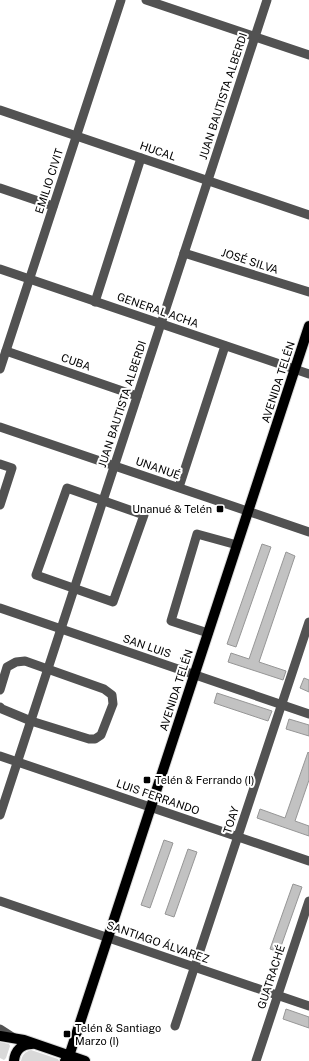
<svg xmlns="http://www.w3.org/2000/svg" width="309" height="1061" font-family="'Public Sans',sans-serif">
<rect width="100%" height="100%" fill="#fff"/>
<g fill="#d9d9d9">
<path d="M0,1042L9,1044L10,1046L6,1058L4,1060L0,1058Z"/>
<path d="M31,1050L58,1059L59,1061H21C22,1055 25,1052 31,1050Z"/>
</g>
<g fill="#c2c2c2" stroke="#969696">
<path d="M262,544L271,547L236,647L227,644Z"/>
<path d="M286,552L295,556L259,662L286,671L283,680L228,662L231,653L249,659Z"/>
<path d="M304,678L309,680V692L300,688Z"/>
<path d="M217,693L272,711L268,721L214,703Z"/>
<path d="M289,719L309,725V736L286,729Z"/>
<path d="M308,752L309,753V780L295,821L309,826V836L257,818L260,809L285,818Z"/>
<path d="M164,840L173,843L150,908L141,905Z"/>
<path d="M188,849L197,852L174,917L165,914Z"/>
<path d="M293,884L302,887L279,952L270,949Z"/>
<path d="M286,1009L309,1017V1028L283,1019Z"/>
</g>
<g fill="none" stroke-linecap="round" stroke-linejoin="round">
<defs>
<g id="major">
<path d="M0,1036L24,1040L85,1061"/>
<path d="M14,1061C15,1050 22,1044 32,1044"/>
<path d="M65,1061L69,1056L72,1047L309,326"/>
</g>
</defs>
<use href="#major" stroke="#dbdbdb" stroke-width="12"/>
<g stroke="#525252" stroke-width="9">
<path d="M146,0L309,55"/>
<path d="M0,110L309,215"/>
<path d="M0,188L53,206"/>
<path d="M184,253L309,292"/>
<path d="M0,269L309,374"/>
<path d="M95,302L141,158"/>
<path d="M6,351L137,396"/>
<path d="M0,369L121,0"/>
<path d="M0,427L309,532"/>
<path d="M0,464L12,468L0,505"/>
<path d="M179,487L225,346"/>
<path d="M67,488L144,515L113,602L36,575Z"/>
<path d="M0,608L309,714"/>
<path d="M208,633L171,621L197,534L237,545"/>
<path d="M0,690L7,667L16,662L25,661L104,689L112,695L113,704L101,735L95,739H89L31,721L2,709L0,707"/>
<path d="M0,756L309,861"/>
<path d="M0,815L267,0"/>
<path d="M0,901L309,1006"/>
<path d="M175,1026L309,622"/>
<path d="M0,1029L14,1038"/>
<path d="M256,1061L309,901"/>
</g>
<use href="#major" stroke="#000" stroke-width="10"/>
</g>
<g fill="#000" stroke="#fff" stroke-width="1.5">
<rect x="216" y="505" width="8" height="8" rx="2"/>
<rect x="143" y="776" width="8" height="8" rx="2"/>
<rect x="63" y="1030" width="8" height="8" rx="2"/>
</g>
<g text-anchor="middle" stroke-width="4" stroke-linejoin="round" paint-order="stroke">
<g font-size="11" fill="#000" stroke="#fff">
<text transform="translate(223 96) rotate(-72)" y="4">JUAN BAUTISTA ALBERDI</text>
<text transform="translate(158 151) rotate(19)" y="4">HUCAL</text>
<text transform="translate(49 181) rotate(-72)" y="4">EMILIO CIVIT</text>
<text transform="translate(250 261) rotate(18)" y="4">JOSÉ SILVA</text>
<text transform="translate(158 310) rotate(19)" y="4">GENERAL ACHA</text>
<text transform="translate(76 362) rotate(19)" y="4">CUBA</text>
<text transform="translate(278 382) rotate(-72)" y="4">AVENIDA TELÉN</text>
<text transform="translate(122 404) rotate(-72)" y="4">JUAN BAUTISTA ALBERDI</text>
<text transform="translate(158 468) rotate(19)" y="4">UNANUÉ</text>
<text transform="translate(147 646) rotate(19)" y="4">SAN LUIS</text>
<text transform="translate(176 690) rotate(-72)" y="4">AVENIDA TELÉN</text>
<text transform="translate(158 797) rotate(19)" y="4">LUIS FERRANDO</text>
<text transform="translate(231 820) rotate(-72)" y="4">TOAY</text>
<text transform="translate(158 942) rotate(19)" y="4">SANTIAGO ÁLVAREZ</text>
<text transform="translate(271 977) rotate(-72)" y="4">GUATRACHÉ</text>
</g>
<g font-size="11" fill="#000" stroke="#fff" text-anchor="start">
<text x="212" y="513" text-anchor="end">Unanué &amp; Telén</text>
<text x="155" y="784">Telén &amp; Ferrando (I)</text>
<text x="75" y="1032">Telén &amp; Santiago<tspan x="75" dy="13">Marzo (I)</tspan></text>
</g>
</g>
</svg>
